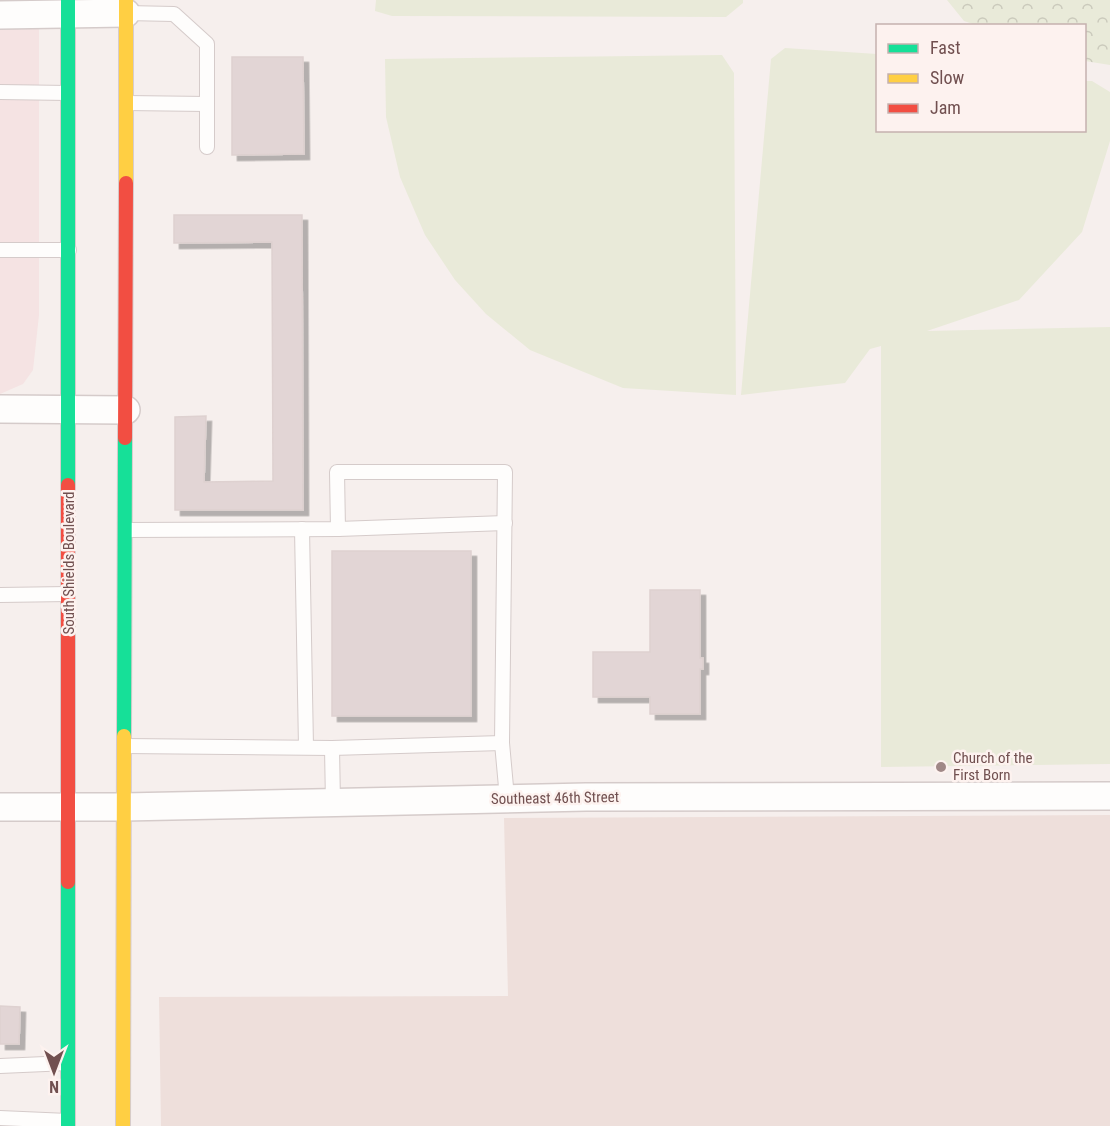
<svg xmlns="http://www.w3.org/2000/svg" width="1110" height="1126" font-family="'Roboto Condensed',sans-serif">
<defs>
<pattern id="forest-crowns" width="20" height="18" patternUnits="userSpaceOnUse" patternTransform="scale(1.5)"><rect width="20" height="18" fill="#e9ead9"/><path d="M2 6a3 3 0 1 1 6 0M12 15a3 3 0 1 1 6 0" fill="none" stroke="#cbcabc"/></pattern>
<filter id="shadow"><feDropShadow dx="5.5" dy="5.5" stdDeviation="0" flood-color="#0004"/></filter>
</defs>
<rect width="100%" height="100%" fill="#f6efed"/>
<path fill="#eedfdb" d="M1110,815V1126H161L159,997L508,996L504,818Z"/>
<path fill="#f5e3e3" d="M0,0H39V315L33,370L23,384L0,394Z"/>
<path fill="url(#forest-crowns)" d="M947,0H1110V65L1085,61L1084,26L976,25L964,21Z"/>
<g fill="#e9ead9">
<path d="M376,0H743V3L726,17L392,16L375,11Z"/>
<path d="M785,48L877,54L878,130H1084L1085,81H1092L1110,92V141L1082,232L1019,300L927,331L1110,327V764L881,767V346L870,349L845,383L741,395L771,59Z"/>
<path d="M722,55L734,73L736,395L623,388L530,350L486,314L455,280L425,235L400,177L386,117L385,59Z"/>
</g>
<g fill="#e2d5d5" stroke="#ded1d0" stroke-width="1.5" filter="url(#shadow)">
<path d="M232,57H303L304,154L232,155Z"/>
<path d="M174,215H302L303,510H175V417L206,416L204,482L273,481L272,242L174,243Z"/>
<rect x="332" y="551" width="139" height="165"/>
<path d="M650,590H700V658H703V669H700V714H650V697H593V652H650Z"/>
<path d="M0,1006L20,1007L19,1044H0Z"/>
</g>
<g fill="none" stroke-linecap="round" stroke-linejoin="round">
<defs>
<g id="lane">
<path d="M126,13L174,14L207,44V147"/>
<path d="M0,92L68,93"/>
<path d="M126,103L207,104"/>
<path d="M0,250H69"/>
<path d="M302,529L306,747"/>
<path d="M338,529L505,523"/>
<path d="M126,530L338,529L337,472H505L502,743L507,798"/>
<path d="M0,595L68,594"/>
<path d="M125,746L332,748L502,743"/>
<path d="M332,748L333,803"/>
<path d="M0,1066L68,1063"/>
<path d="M0,1118L68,1121"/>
</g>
<g id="street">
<path d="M0,15L126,13"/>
<path d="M0,409L126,410"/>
<path d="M0,807H124L586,797L1110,796"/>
</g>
<g id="fast">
<path d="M68,0V485"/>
<path d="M124,736L125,438"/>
<path d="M68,882V1126"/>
</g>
<g id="slow">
<path d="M126,183V0"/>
<path d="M123,1126L124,736"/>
</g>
<g id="jam">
<path d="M125,438L126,183"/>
<path d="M68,485V882"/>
</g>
</defs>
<use href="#lane" stroke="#d5cbca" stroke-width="16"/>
<use href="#street" stroke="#d5cbca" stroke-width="30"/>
<use href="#fast" stroke="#d7cccc" stroke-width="16"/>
<use href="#slow" stroke="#d7cccc" stroke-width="16"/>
<use href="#jam" stroke="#d7cccc" stroke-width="16"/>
<use href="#lane" stroke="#fefdfc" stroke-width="14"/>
<use href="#street" stroke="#fefdfc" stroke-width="27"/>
<use href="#fast" stroke="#16e098" stroke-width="14"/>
<use href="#slow" stroke="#ffcf43" stroke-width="14"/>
<use href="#jam" stroke="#f24e42" stroke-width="14"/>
</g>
<circle fill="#a08887" stroke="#fdf2ef" stroke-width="2" cx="941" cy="767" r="6"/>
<g text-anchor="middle" stroke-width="5" stroke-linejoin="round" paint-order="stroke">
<g font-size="15" fill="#715050" stroke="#fdf2ef">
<text transform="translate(69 563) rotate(-90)" y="5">South Shields Boulevard</text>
<text transform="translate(555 798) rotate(-1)" y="5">Southeast 46th Street</text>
</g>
<g font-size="15" fill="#715050" stroke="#fdf2ef" text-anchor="start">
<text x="953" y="763">Church of the<tspan x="953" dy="17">First Born</tspan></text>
</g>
</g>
<rect x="876" y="24" width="210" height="108" fill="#fdf2ef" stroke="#c5b1af" stroke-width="1.5"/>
<rect x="888" y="44" width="30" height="9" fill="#16e098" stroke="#c5b1af" stroke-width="1.5"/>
<text x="930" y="54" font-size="18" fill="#715050">Fast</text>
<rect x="888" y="74" width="30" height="9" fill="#ffcf43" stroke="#c5b1af" stroke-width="1.5"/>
<text x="930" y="84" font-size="18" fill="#715050">Slow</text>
<rect x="888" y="104" width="30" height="9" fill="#f24e42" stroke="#c5b1af" stroke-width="1.5"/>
<text x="930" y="114" font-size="18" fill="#715050">Jam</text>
<g transform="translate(54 1072) rotate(180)" stroke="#fdf2ef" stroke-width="4.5" paint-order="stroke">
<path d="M0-4.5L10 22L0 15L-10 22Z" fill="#715050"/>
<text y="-9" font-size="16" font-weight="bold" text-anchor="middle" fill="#715050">N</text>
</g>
</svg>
